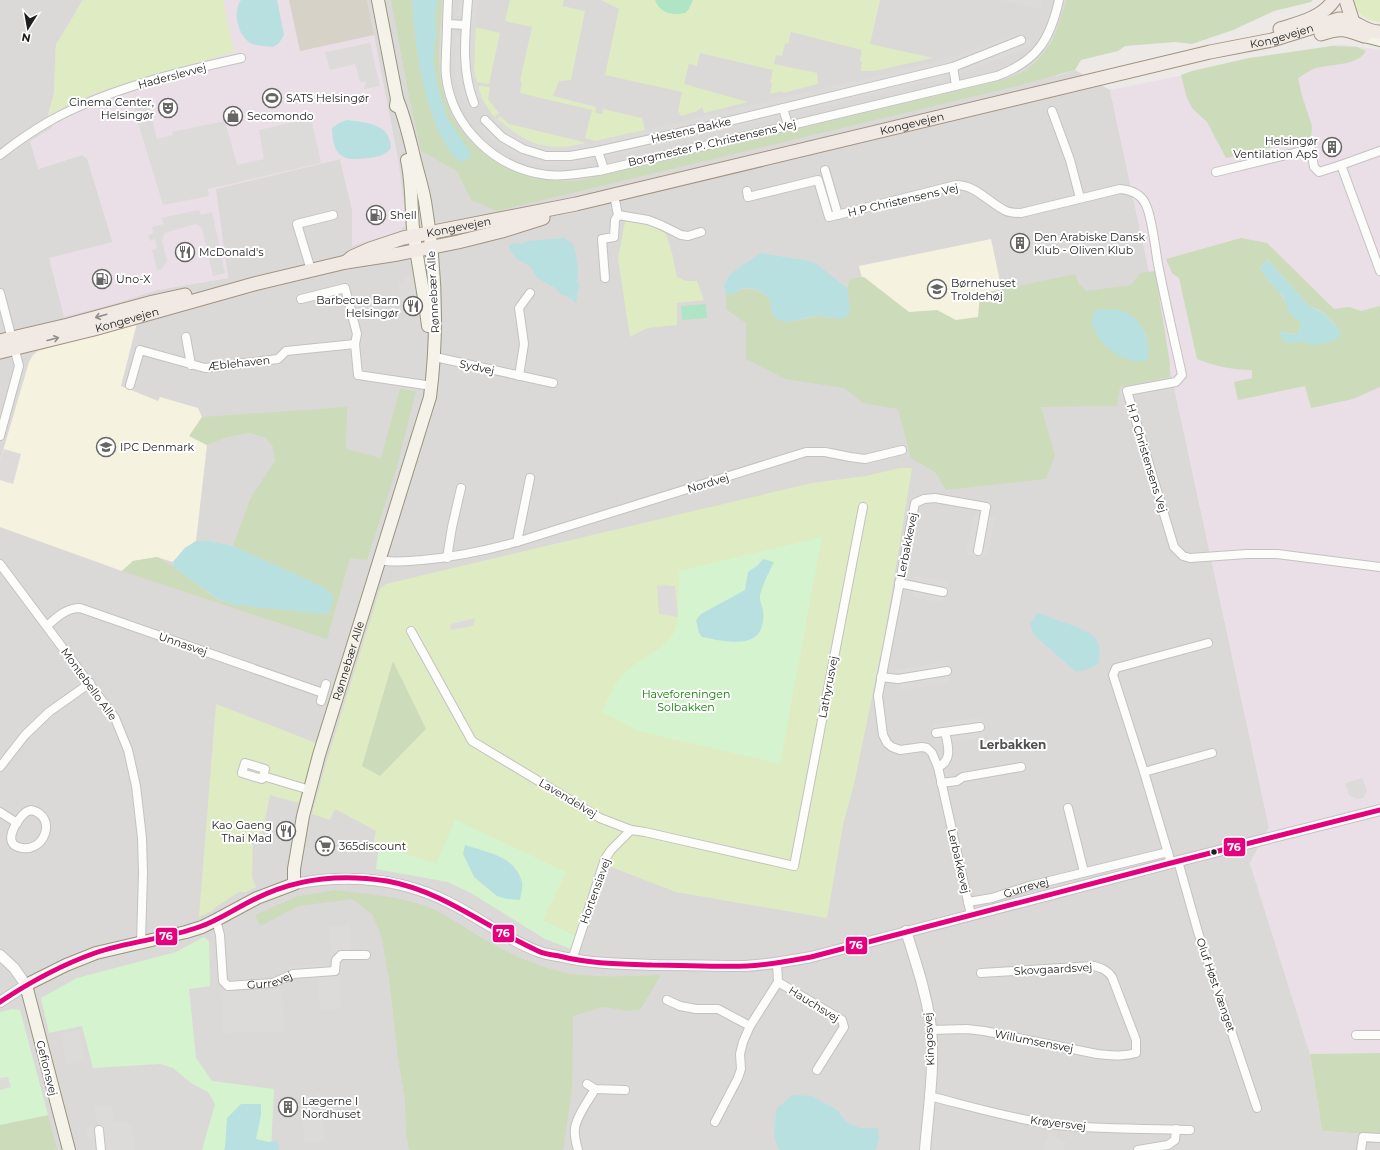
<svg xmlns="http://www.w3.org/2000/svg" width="1380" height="1150" font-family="Montserrat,sans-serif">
<rect width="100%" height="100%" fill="#ece9e6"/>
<path fill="#dbd9d8" d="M0,0H83L56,45L54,94L48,115L53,127L38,169L82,155L87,158L113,243L110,305L157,290L228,278L215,189L340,159L352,209V245L399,165L367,0H1066L1060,24L1045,52L1056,76L1075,70L1110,90L1269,827L1250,863L1310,1054L1322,1131L1380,1135V1150H0Z"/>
<g fill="#eadee7">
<path d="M83,0H367L399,165L406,221L405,226L398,232L352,246V209L340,159L216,189L228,278L157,290L110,305L64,317L49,258L113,242L87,158L82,155L38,169L30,141L53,127L48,115L54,94L56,45Z"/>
<path d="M1340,44L1380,50V1053L1310,1054L1250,863L1269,827L1110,90Z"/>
</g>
<g fill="#f6f2e0">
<path d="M991,239L1003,296L978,330L936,336L863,282L859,266Z"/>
<path d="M137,323L121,386L158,401L160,397L198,408L202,417L190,436L207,445L196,541L185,548L173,562L157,557L133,561L122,571L0,527V461L29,362L33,355L38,351Z"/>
</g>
<path fill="#d6d2c7" d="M289,0H367L374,35L300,51Z"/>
<g fill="#dfebc3">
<path d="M83,0H223L234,52L95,93L48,115L54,94L56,45Z"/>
<path d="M510,0H564L562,6L585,11L571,80L559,81L553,96L596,107L595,113L602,114L603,109L642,118L645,130L595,141L585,138L592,110L520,93L522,82L520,81L532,27L505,21Z"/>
<path d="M601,0H880L870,44L933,58L874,71H861L862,62L860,61L862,50L791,32L788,44L785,43L782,56L776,55L774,64L817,73L818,84L783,93L782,91L770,94L772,84L770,82L773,70L700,53L697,66L689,64L684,84L748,102L704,113L702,107L697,111L681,116L678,111L682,92L605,75L619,9Z"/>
<path d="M1352,0H1380V22C1366,21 1356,13 1352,0Z"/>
<path d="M475,27L500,33L489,84L477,82L474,71Z"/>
<path d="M480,86L490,87L488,99L499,113L494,117L482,99L478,87Z"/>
<path d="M500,116L509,124L587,143C579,144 570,147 562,147C535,148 517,136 497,119Z"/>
<path d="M625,222L648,223L666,234L672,253L677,277L686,281H697L704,300L677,303V325L647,328L630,337L618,258Z"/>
<path d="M900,468H912L885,633L855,780L843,825L827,918L676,892L606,865L583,939L543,920L565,872L455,819L436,863L373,845L376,831L335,809L330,820L312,814L327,760L380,589L386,584L812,483L866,476Z"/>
<path d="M216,704L316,743L299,803L270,795L262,834L253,833L252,877L256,887L246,892H239L216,907L212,911L199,917Z"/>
</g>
<g fill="#ccdbba" fill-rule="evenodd">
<path d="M391,0H412C415,47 423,96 443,139L467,147L456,133L447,118L438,88L433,59L436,35L435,17L437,0H442C441,28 436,58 442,86C451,132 489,167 534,178C548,181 563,181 577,181L1003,80C1010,77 1019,74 1026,70C1050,53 1059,27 1066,0H1313L1311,2L1274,11L1233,30L1192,44L1175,42L1125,46L1118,51L1081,60L1075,70L1017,86L497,211L471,200L457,171L421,151L409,96Z"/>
<path d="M1332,46L1357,47L1366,51C1358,65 1335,64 1321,67C1312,68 1305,74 1298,78L1302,96L1312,126L1311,138L1226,158L1207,122L1192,108L1187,98L1181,75L1192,71L1249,58Z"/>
<path d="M1241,238L1267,243L1334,309L1349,307L1361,311L1380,306V387L1353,399L1311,408L1305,386L1238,400L1234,382L1252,378V370C1232,370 1215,366 1197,359L1179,278L1172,273L1166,259ZM1268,260L1309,306C1325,311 1330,319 1340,331L1313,345L1279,332L1298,334L1301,321L1287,304L1279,291L1266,278L1260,267Z"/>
<path d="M1155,271L1170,364L1169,377L1120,387L1117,406L1041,407L1055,455L1046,479L946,490L935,472L911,458L898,409L863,403L844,388L785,379L746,359V323L726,309V293L733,295L741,289H751L761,292L769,298L772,314L789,322L818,316L831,318L850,312L847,288L850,279L864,277L909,312L937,310L956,320L978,317L980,294L1075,274L1079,284L1087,291L1131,285L1140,273ZM1096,310H1119L1146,333L1149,353L1148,359L1144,361Z"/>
<path d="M400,389L416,391L397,467L367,560L350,558L327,639L122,571L133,561L157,557L174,567L218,600L235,605L326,614L330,611L323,587L233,546L250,499L275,461L273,447L266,438L250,433L227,437L207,445L189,436L202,417L347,407L346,449L381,458Z"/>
<path d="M393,661L426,729L380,776L362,766Z"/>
<path d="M336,890C366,894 399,896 428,907C450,916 470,932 491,943C512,955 535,965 558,971C589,979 628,976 661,975L640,1010L629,1011L603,1007L573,1016L572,1090L563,1150H409L406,1133L405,1100L398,1058L389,979L381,935L372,914L352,899L299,906L260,926L255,915L298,896Z"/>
<path d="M1380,1053V1135L1322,1131L1310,1054Z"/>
<path d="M48,1115L57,1149L53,1150H0V1125Z"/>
</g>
<g fill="#d6f3cf">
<path d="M822,537L780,764L639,731L602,712C609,699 614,682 625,672C638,660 667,648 674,632C681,615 678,589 679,571Z"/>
<path d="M455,819L566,872L543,920L583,939L579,952L545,939L471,893L448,882L376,869L379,846L436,863Z"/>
<path d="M204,937L209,941L210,986L189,989L196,1058L212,1081L274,1089L271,1150H202L215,1104L208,1092L191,1083L173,1068L160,1064L93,1068L82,1026L49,1033L41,998L77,978L176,952Z"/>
<path d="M12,1009L20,1010L48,1115L0,1125V1012Z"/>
</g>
<g fill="#afe5c4">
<path d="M655,0H693L689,9L685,13C672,16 660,13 655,0Z"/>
<path d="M706,304L707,318L683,320L682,319L681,307L682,306Z"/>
</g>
<g fill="#dcdbda">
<path d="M459,0H477L474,71L478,87L482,99L467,109L459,89L456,78L455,62L456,34H462L463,16H458Z"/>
<path d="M1000,0H1043L1041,9Z"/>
<path d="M1012,35L1031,40V45L1027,48L988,63L947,78L566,167L538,164L525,160L509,152L491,140L479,126L492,115L523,139L537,145L564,148L645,130L918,66L955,56Z"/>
<path d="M370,43L380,86L364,89L366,81L360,82L355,64L330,70L325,52Z"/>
<path d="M149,105L157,139L173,135L172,132L225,121L237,165L264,159L259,130L311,118L321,163L208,189L209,196L163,205L134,109Z"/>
<path d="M199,210L201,215L212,212L225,273L213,276L202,228L196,224L164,233L162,241L167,261L162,269L157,270L152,250L157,248L155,239L150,241L148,235L153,233L152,227L164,224L161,218Z"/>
<path d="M412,275L418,300L408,302L407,299L401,301L398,284L403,282L402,277Z"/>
<path d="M4,449L21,454L13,484L0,480V461Z"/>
<path d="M974,514L995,518L987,558L966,554Z"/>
<path d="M915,576L948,582L944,603L911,597Z"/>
<path d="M667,585V586H675L678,617L659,614L657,586Z"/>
<path d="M475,618L473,626L450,630L451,624Z"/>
<path d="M947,662L950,682L900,690L896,670Z"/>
<path d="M982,717L985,737L936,744L933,724Z"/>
<path d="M1362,778L1367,790L1364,798L1357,799L1349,795L1345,783Z"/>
<path d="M350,925L351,951L331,952L329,926Z"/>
<path d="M327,965L328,970L288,972V966Z"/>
<path d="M340,975L341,1009H320L318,978H325L326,976Z"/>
<path d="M282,989L284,1032L223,1033L221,991Z"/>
<path d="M79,1030L85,1061L67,1065L60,1034Z"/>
<path d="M8,1077L11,1087L0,1090V1078Z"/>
<path d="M316,1094H321L324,1142L304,1143L302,1099L316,1098Z"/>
<path d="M94,1105H112L114,1122H131L135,1150H92L85,1128L98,1127Z"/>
<path d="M1050,1134L1067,1143L1063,1150H1045L1042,1148Z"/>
</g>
<g fill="#b8e0e1">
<path d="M241,0H277L284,35L279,43L273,47C267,46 258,46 252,44C238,37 232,12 241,0Z"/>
<path d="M412,0H437L435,17L436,35L433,59L438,88L447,118L471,153L468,160L460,162C425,132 415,44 412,0Z"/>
<path d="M347,120C367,123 390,123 391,148C385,156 377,157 368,158C342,162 333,156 332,128L339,123Z"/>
<path d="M564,238L574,245C576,256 580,270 577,281L579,284L576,303L572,299L561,294L557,289L537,278L531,267L517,259L510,250L509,246L514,243L520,244L528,241Z"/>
<path d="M761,253L814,262L847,288L850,312L844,319C835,318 827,317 819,316C805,315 792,325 779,320C769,316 773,306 769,298C764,291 748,286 740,289C738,291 735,293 733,295L726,293L724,285L730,274Z"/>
<path d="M1268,260L1309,306C1325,312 1330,319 1340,331L1339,338L1328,343L1312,345L1305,342L1289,343L1283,341L1279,332L1298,334L1301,321L1297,320L1290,314L1283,296L1266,278L1260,267Z"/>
<path d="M1096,310C1103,310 1111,309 1118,310C1141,314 1151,338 1148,359C1126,371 1079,332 1096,310Z"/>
<path d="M196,541H209L233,546L323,587L334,597L330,611L325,614L235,605L218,599L174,567L173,562L185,548Z"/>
<path d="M763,559L774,562C770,570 761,588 760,596C759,601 763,606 763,611C767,652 727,642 702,637L699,633L696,620L701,614L745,590L748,572L758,565Z"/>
<path d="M1039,613C1049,617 1059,621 1069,624C1091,632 1105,638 1098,664L1089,669L1076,672L1033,634L1030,624L1036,615Z"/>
<path d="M465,845C485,852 513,855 521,879C524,885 521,893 520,900L507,899L497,896L474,877L463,854Z"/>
<path d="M793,1095L812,1096L839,1111L842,1118L850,1124L860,1128H878L879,1138L876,1150H780C771,1139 775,1121 777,1108Z"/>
<path d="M241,1104H261V1115L256,1139L268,1142L278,1141L279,1150H224L225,1147L227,1118Z"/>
</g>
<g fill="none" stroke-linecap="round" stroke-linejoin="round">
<defs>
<g id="minor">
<path d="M448,0C447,17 447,35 446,52C446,60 445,68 446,76C452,128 496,169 547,175C564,177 581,173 599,171L997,76C1037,61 1050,40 1059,0"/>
<path d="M468,0C465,35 461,70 474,103"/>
<path d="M447,24L466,25"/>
<path d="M953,67L956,85"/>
<path d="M783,108L788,125"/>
<path d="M1052,111L1070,160L1080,198"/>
<path d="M485,120L502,137L523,149L546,156H570L598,151L705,127L953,67L1021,40"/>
<path d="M598,151L604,169"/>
<path d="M1380,151L1341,165L1380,271"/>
<path d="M0,155C15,143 31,132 48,122C104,90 178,72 241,58"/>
<path d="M825,170L838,215"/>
<path d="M1216,172L1311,149L1314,167L1319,172L1341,165"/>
<path d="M747,191L748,197L818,180L829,217L956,185C976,185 989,203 1006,211C1011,213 1016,213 1021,213L1120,189C1130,190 1140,193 1145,203C1152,215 1155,248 1158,264C1165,301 1174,338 1182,375L1176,382L1127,391L1174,547L1183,556L1190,558L1247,554H1277L1380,567"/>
<path d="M618,215L648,220L661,225L681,235L688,236L701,232"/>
<path d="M311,270L297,224L333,215"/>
<path d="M605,278L602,239L614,237L615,220L618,215L614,195"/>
<path d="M0,293L19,366L0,436"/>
<path d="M301,299L345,288L357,334L355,344L358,375L432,386"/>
<path d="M186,337L191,365"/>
<path d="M435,357L553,383"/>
<path d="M519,376L524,344L519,308L530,293"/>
<path d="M130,385L140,350L205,368L278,359L286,351L355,344"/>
<path d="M517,542L530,478"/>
<path d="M447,558L452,527L461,488"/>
<path d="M379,560C394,563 406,561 422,560C456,557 484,551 517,542L806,452H825L850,457L865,459L902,450"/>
<path d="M0,564L115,718L128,750L136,786L142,838L143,873L141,942"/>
<path d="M899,583L943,592"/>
<path d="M47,626C57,617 66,608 80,608L323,693"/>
<path d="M411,631L472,741L600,818L631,830L645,832L794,866L863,507"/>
<path d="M881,677L898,679L947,671"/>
<path d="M321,701L326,684"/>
<path d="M936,733L980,727"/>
<path d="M0,767L25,735L49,712L90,683"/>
<path d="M938,767C953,761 948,745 945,732"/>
<path d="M1144,772L1212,753"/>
<path d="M263,776L265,769L245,763L242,773L262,779L263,776L310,790"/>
<path d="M941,783L957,781L963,777L1021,767"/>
<path d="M1068,808L1084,872"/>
<path d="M31,810C59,816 44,856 18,847C2,842 18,818 26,812C26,812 31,810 31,810Z"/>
<path d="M0,812L17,823"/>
<path d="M1178,861L1198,932L1257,1108"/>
<path d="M1171,863L1144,772L1113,675L1116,668L1208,643"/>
<path id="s1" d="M968,902L992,898L1029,886L1168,852"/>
<path d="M971,915L938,767L932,753L927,748L922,747L900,750L892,747L887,743L883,735L878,696L915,503L924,499L935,498L986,507L978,551"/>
<path id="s2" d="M216,920L220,935L223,981L228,986L273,983L293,974L335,971L336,960L341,955H366"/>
<path d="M572,960L605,859L611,850L631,830"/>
<path d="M778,982L842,1020L844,1027L817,1070"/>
<path d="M667,1000L680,1006L696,1009H718L750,1026"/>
<path d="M931,1030L967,1029L984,1031L1097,1054C1110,1055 1123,1057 1136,1053V1040L1112,977C1107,970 1102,968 1094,966L981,973"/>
<path d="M1356,1035H1380"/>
<path d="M587,1084L595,1089L625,1090"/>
<path d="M929,1096C969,1106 1009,1118 1050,1124C1096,1130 1144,1128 1190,1130"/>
<path d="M715,1122L738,1078L741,1069L740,1054L743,1042L750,1026L778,982L777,963"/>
<path d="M99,1130L101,1150"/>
<path d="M578,1150C576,1143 574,1136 575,1128C577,1115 589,1100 595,1089"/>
<path d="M1138,1150L1168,1145L1175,1140L1176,1129"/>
<path d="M1361,1150L1363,1137L1380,1138"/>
</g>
<g id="tertiary">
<path d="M294,884C347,874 401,878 450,903C480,918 509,941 540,952C546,954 552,955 558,956C591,964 624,964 657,965C686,965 716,966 745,966C767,965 789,961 811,957L1171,863L1380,810"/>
<path d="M906,931C916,963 927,995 931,1028C935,1068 928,1111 925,1150"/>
<path d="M0,955L14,968L26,985L0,1002"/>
</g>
<g id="secondary">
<path d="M378,0L397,99L396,106"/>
<path d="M1357,29L1364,36L1380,40"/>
<path d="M407,160C412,182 411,205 413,228C417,260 424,293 428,326"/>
<path id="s3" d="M69,1150L26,985L66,965L96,953L186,932L202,927L216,920L257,898L294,884V869L303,816L319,755L430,397C438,335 436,270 426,208C424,191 418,174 414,157C409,137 405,118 397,99"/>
</g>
<g id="primary">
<path d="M1346,0L1353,22"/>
<path d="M1280,29C1299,23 1322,18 1334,0"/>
<path d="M1321,34C1340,27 1346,29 1364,36"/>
<path id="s4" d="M346,262L352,257L370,249L403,238L576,204L1210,52L1272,40L1339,19C1355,18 1364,33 1380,32"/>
<path d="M0,341L68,325L153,302L185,295"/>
<path id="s5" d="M0,352L94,329L254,284L346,262L398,254L458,242L502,231L543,218"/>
</g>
</defs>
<use href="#minor" stroke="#c3c2c1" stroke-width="10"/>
<use href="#tertiary" stroke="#c3c2c1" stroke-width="12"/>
<use href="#secondary" stroke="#97947d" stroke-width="14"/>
<use href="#primary" stroke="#a29282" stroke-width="15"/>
<use href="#minor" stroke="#fcfcfb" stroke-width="8"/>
<use href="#tertiary" stroke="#fcfcfb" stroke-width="10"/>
<use href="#secondary" stroke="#f4f2e9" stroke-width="12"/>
<use href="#primary" stroke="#f1e9e3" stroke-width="13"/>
<defs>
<path id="bus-1" d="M0,1002C30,982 61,965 95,953C129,941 166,939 199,927C220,920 237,907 257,898C297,878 343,874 387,881C443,891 487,928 538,951C544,954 552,955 559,956C590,964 621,964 652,965C684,965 716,967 747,966C769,965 790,961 811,957L1171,863L1380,810"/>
</defs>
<use href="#bus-1" stroke="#fff" stroke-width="8"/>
<use href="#bus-1" stroke="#e5007d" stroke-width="5"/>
</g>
<defs><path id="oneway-shaft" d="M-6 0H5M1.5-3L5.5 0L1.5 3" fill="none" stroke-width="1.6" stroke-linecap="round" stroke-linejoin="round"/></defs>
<g stroke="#928e8a">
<use href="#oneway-shaft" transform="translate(101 316) rotate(164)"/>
<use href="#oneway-shaft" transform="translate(53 339) rotate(-14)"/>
</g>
<defs>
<symbol id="stadium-ring" viewBox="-11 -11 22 22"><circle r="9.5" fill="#fff" stroke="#666564" stroke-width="1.5"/><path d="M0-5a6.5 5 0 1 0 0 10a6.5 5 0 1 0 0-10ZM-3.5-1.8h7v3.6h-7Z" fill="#666564"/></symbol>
<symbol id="theatre-ring" viewBox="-11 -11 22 22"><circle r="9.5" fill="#fff" stroke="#666564" stroke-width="1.5"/><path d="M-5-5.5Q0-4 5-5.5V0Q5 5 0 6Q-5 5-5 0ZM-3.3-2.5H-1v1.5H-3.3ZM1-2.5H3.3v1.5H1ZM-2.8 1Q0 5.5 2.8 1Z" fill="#666564"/></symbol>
<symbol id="shop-ring" viewBox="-11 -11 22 22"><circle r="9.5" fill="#fff" stroke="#666564" stroke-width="1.5"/><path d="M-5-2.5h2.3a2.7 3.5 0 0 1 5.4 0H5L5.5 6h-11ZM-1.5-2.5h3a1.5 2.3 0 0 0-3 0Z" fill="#666564"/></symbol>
<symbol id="building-ring" viewBox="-11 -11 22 22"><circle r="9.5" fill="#fff" stroke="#666564" stroke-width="1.5"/><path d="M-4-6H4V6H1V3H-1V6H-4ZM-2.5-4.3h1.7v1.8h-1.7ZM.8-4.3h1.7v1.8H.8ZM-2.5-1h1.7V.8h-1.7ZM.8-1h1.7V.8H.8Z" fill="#666564"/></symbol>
<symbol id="fuel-ring" viewBox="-11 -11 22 22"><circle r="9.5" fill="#fff" stroke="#666564" stroke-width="1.5"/><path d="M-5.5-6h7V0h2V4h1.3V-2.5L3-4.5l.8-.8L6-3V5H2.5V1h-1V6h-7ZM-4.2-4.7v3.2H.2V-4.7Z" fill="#666564"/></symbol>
<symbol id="restaurant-ring" viewBox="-11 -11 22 22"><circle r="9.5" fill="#fff" stroke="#666564" stroke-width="1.5"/><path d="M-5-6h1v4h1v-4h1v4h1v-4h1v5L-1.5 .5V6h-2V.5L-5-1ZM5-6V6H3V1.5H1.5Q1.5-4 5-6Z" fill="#666564"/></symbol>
<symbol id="school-ring" viewBox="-11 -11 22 22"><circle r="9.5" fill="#fff" stroke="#666564" stroke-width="1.5"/><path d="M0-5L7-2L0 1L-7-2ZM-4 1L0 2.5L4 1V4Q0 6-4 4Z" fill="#666564"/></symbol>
<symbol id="supermarket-ring" viewBox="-11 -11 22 22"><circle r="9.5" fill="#fff" stroke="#666564" stroke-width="1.5"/><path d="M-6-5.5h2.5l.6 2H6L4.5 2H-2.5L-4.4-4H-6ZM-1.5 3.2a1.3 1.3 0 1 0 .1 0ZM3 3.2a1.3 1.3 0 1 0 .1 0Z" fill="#666564"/></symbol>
</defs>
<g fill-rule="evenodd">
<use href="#stadium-ring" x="261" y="87" width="22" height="22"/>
<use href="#theatre-ring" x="157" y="97" width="22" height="22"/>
<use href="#shop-ring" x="222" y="105" width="22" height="22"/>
<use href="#building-ring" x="1321" y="136" width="22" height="22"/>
<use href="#fuel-ring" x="365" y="204" width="22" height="22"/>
<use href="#building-ring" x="1009" y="232" width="22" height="22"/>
<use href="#restaurant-ring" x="174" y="241" width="22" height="22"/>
<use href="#fuel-ring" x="91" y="268" width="22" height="22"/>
<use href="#school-ring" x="926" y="278" width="22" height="22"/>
<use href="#restaurant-ring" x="402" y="295" width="22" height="22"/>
<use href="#school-ring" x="95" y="436" width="22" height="22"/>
<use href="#restaurant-ring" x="275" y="820" width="22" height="22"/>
<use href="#supermarket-ring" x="314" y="835" width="22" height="22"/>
<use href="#building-ring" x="277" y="1096" width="22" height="22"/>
</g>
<circle fill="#1e1e1e" stroke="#fff" stroke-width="1.5" cx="1214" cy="852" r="3.5"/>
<g text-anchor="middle" stroke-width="4" stroke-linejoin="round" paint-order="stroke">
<g font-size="11" fill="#1e1e1e" stroke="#fff">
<text dy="4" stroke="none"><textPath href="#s4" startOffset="964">Kongevejen</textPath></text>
<text transform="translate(172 76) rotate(-15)" y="4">Haderslevvej</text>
<text dy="4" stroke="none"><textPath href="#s4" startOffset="584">Kongevejen</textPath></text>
<text transform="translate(691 130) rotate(-13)" y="4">Hestens Bakke</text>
<text transform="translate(712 143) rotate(-13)" y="4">Borgmester P. Christensens Vej</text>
<text transform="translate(903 200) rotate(-13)" y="4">H P Christensens Vej</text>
<text dy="4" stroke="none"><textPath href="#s4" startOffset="119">Kongevejen</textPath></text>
<text transform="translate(433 292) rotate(-93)" y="4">Rønnebær Alle</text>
<text dy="4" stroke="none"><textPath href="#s5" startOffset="131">Kongevejen</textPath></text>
<text transform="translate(239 363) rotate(-6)" y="4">Æblehaven</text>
<text transform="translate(477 367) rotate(12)" y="4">Sydvej</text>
<text transform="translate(1147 458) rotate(73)" y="4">H P Christensens Vej</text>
<text transform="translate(708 483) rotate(-17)" y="4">Nordvej</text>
<text transform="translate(907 545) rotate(-79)" y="4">Lerbakkevej</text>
<text transform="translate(183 644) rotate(19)" y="4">Unnasvej</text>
<text dy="4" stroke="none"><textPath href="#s3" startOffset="689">Rønnebær Alle</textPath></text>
<text transform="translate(89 684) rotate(54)" y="4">Montebello Alle</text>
<text transform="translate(828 687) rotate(-79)" y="4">Lathyrusvej</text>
<text transform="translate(568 798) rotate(31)" y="4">Lavendelvej</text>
<text transform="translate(959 861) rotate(77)" y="4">Lerbakkevej</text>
<text dy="4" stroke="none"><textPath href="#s1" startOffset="60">Gurrevej</textPath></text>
<text transform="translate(595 891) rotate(-70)" y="4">Hortensiavej</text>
<text transform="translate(1053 969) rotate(-3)" y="4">Skovgaardsvej</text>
<text dy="4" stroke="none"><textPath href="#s2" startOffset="111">Gurrevej</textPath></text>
<text transform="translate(1216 985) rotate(71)" y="4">Oluf Høst Vænget</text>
<text transform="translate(814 1004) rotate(32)" y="4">Hauchsvej</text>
<text transform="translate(929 1039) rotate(-93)" y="4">Kingosvej</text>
<text transform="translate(1034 1041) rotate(11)" y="4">Willumsensvej</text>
<text transform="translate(47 1068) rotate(76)" y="4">Gefionsvej</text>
<text transform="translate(1058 1123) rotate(7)" y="4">Krøyersvej</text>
</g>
<g font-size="11" fill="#1e1e1e" stroke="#fff" text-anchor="start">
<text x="286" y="102">SATS Helsingør</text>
<text x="154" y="106" text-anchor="end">Cinema Center,<tspan x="154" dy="13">Helsingør</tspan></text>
<text x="247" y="120">Secomondo</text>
<text x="1318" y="145" text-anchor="end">Helsingør<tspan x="1318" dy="13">Ventilation ApS</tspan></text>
<text x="390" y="219">Shell</text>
<text x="1034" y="241">Den Arabiske Dansk<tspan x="1034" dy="13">Klub - Oliven Klub</tspan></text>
<text x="199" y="256">McDonald's</text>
<text x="116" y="283">Uno-X</text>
<text x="951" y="287">Børnehuset<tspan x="951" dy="13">Troldehøj</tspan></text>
<text x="399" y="304" text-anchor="end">Barbecue Barn<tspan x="399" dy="13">Helsingør</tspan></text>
<text x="120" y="451">IPC Denmark</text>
<text x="272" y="829" text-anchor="end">Kao Gaeng<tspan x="272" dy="13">Thai Mad</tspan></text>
<text x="339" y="850">365discount</text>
<text x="302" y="1105">Lægerne I<tspan x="302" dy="13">Nordhuset</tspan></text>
</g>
<g font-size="11" fill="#128107" stroke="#fff">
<text x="686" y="698">Haveforeningen<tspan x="686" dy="13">Solbakken</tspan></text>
</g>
<g font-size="12" font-weight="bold" fill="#515151" stroke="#fff">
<text x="1013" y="749">Lerbakken</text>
</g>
</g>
<g stroke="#fff" stroke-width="1.5">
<rect x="1223" y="837" width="23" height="20" rx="4" fill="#e5007d"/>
<rect x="492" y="924" width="23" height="19" rx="4" fill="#e5007d"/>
<rect x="155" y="927" width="23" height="19" rx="4" fill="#e5007d"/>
<rect x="845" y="936" width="23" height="19" rx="4" fill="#e5007d"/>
</g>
<g font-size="11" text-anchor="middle" font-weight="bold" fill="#fff">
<text x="1234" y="851">76</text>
<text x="503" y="937">76</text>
<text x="166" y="940">76</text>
<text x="856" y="949">76</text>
</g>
<g transform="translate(28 28) rotate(191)" stroke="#ffffff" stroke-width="3" paint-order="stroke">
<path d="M0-3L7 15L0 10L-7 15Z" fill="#1e1e1e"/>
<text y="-6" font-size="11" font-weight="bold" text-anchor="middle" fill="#1e1e1e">N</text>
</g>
</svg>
